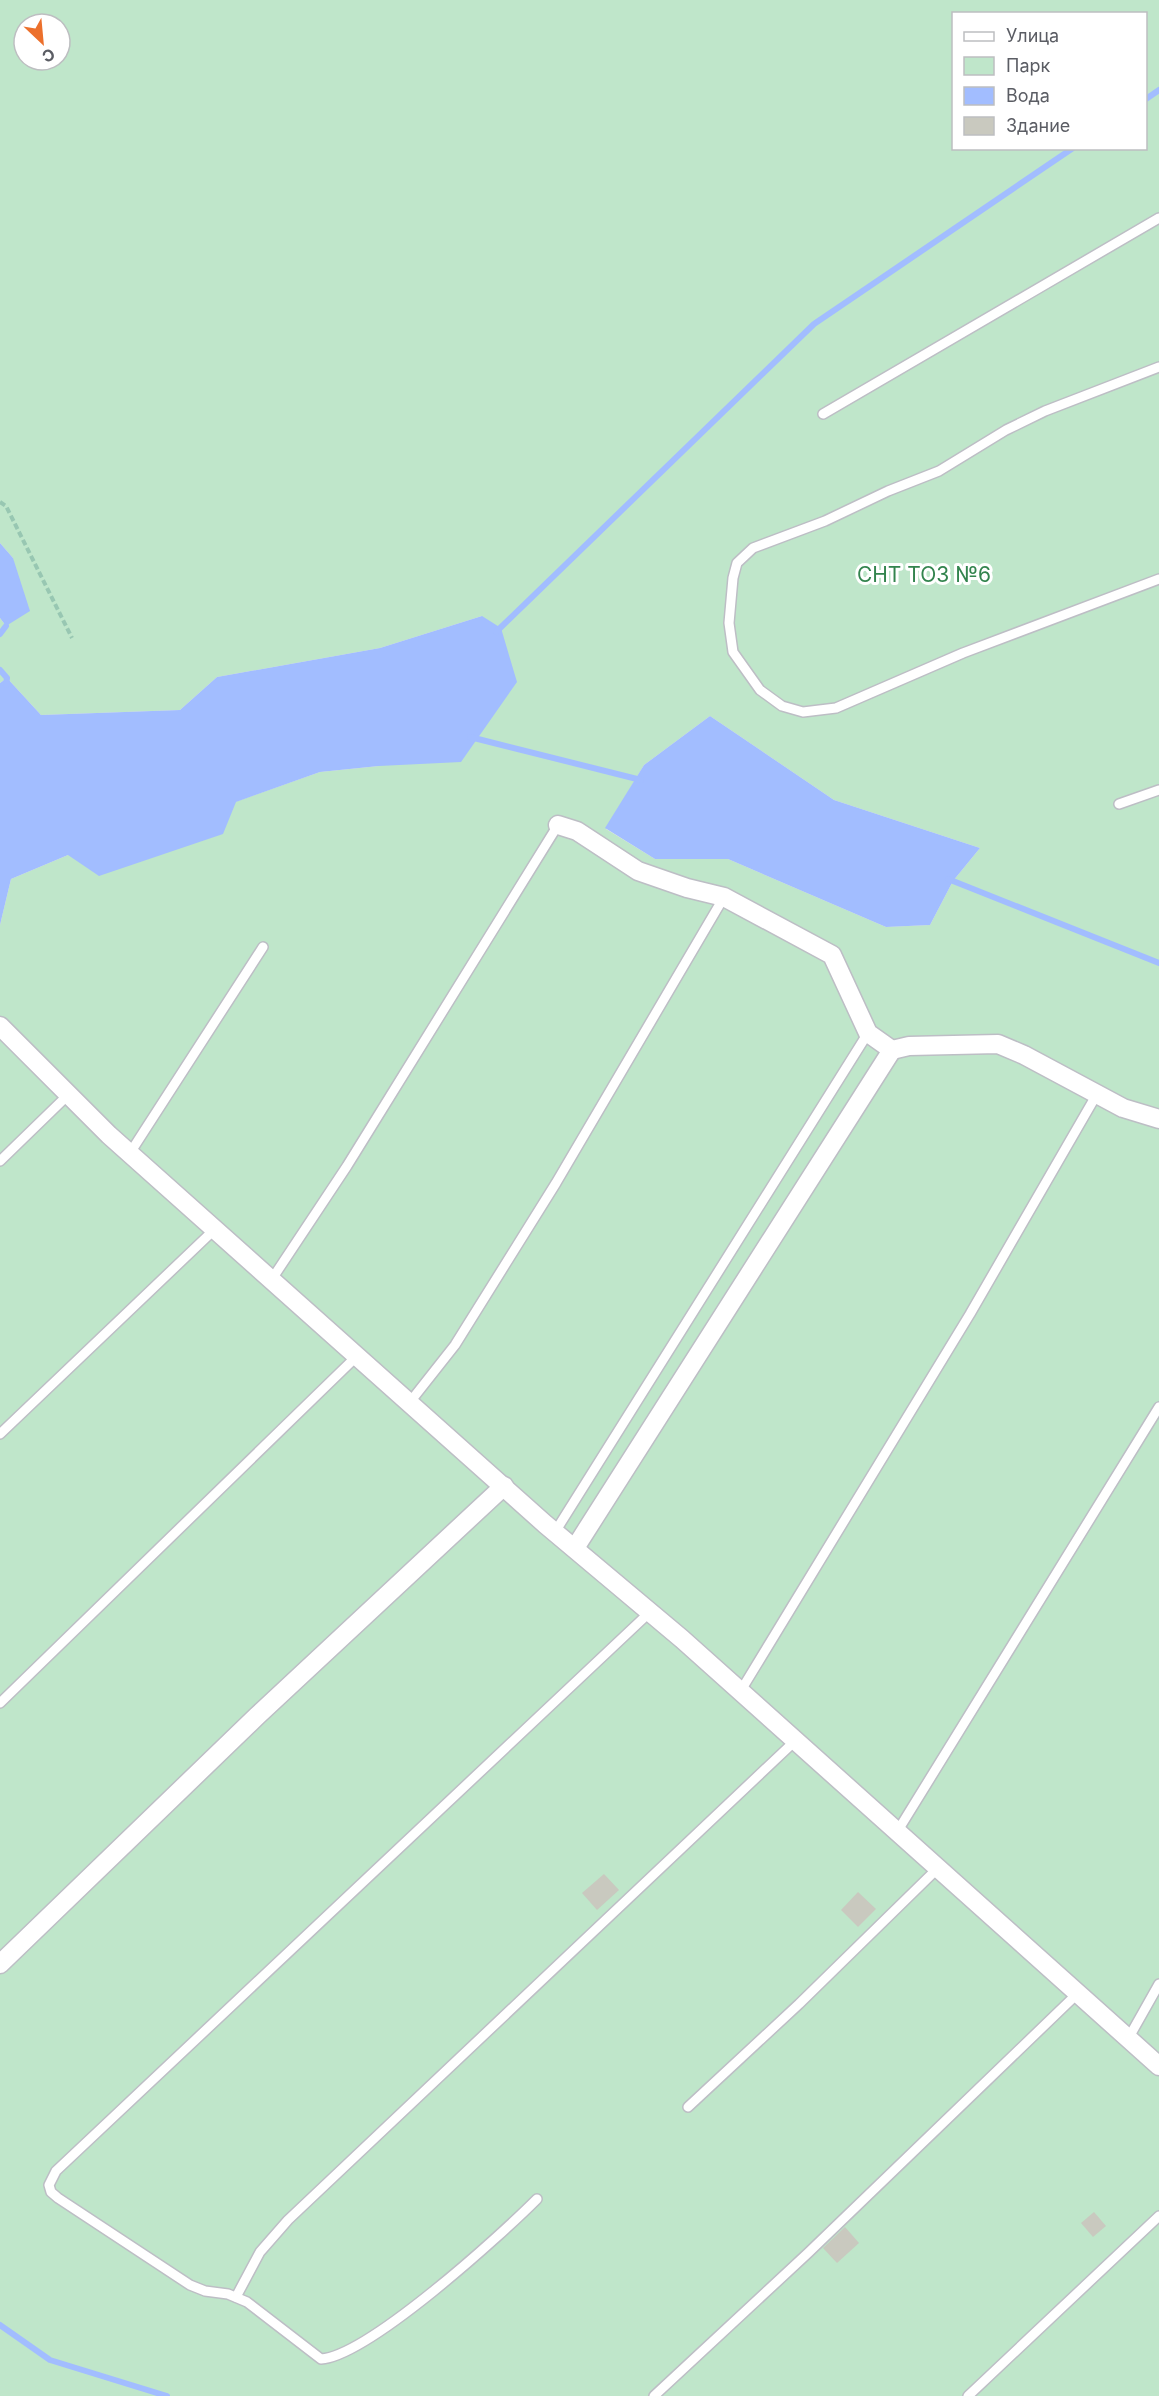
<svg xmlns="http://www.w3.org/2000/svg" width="1159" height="2396" font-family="Inter,sans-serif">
<rect width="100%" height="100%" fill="#eeeee3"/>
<path fill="#bfe6ca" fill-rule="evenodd" d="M0,0H1159V2396H0V925L11,879L68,855L235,802L320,772L379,766L482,616L380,648L217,677L180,710L41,715L7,678L0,683V618L6,626L13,558L0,543ZM954,14H1146V148H954ZM24,24H60V60H24ZM710,716L834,800L980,848L953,881L930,925L886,927L728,859H655L606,829L644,765Z"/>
<g fill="#a2bdff">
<path d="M0,543L13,558L30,611L6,626L0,618Z"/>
<path d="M482,616L501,628L517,682L461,762L379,766L320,772L236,802L223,834L99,876L68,855L11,879L0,925V683L7,678L41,715L180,710L217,677L380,648Z"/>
<path d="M710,716L834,800L980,848L953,881L930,925L886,927L728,859H655L605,828L644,765Z"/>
</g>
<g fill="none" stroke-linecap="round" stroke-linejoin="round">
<g stroke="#a2bdff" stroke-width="6">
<path d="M1146,99L1159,90"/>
<path d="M496,632L814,324L1073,148"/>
<path d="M0,634L6,626"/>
<path d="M0,670L7,678L6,685"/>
<path d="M470,737L641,780"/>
<path d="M948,879L1159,963"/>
<path d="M0,2325L50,2360L167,2396"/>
</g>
</g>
<g fill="#c9c9bf">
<path d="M604,1874L619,1890L597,1910L582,1893Z"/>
<path d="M858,1892L876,1909L858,1927L841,1910Z"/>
<path d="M1094,2212L1106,2226L1093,2237L1081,2223Z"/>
<path d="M845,2227L859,2243L837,2263L823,2248Z"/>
</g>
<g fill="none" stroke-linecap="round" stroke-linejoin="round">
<defs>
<g id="service">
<path d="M1159,367L1045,411L1006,430L939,471L888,491L825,521L753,548L737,563L733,578L729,623L733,652L760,690L782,706L803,712L836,708L963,653L1159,579"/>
<path d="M823,414L1159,218"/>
<path d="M1119,804L1159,790"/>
<path d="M130,1153L263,947"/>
<path d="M0,1161L68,1095"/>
<path d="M272,1279L347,1166L558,825"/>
<path d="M410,1402L455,1345L556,1183L724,897"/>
<path d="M0,1434L215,1229"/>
<path d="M555,1532L868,1033"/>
<path d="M740,1692L970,1314L1097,1094"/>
<path d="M0,1703L358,1355"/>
<path d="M897,1832L1159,1407"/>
<path d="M1128,2039L1159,1984"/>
<path d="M688,2107L799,2004L937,1869"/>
<path d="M537,2199C501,2235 368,2356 321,2359L247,2302L228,2294L205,2291L190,2285L58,2198L51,2192L49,2185L56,2171L650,1612"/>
<path d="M236,2297L260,2252L288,2220L795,1741"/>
<path d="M654,2396L808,2253L1077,1994"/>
<path d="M968,2396L1159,2216"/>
</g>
<g id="minor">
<path d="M558,825L577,831L638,871L687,888L724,897L832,955L868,1033L892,1050L909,1046L998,1044L1024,1055L1123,1108L1159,1119"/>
<path d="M0,1026L109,1135L545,1524L682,1639L1159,2066"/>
<path d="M575,1548L892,1050"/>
<path d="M0,1964L257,1716L504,1486"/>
</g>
</defs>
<use href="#service" stroke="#bdbec5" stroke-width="12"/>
<use href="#minor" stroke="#bdbec5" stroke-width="21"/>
<path stroke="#98c7b2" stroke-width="4" stroke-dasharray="6 3" stroke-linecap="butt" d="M0,502L6,506L72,638"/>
<use href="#service" stroke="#fff" stroke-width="9"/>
<use href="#minor" stroke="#fff" stroke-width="18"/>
</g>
<g text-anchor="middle" stroke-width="6" stroke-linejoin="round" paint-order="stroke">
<g font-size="21" fill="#33844e" stroke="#fff">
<text x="924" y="582">СНТ ТОЗ №6</text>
</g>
</g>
<rect x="952" y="12" width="195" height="138" fill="#ffffff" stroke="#bdbec1" stroke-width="1.5"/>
<rect x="964" y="32" width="30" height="9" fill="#ffffff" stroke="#bdbec1" stroke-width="1.5"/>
<text x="1006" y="42" font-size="18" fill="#5b5d64">Улица</text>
<rect x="964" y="57" width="30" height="18" fill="#bfe6ca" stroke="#bdbec1" stroke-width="1.5"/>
<text x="1006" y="72" font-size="18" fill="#5b5d64">Парк</text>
<rect x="964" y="87" width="30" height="18" fill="#a2bdff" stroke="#bdbec1" stroke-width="1.5"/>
<text x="1006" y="102" font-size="18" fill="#5b5d64">Вода</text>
<rect x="964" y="117" width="30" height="18" fill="#c9c9bf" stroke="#bdbec1" stroke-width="1.5"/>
<text x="1006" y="132" font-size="18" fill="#5b5d64">Здание</text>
<g transform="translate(42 42) rotate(154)"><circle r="28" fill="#ffffff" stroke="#bdbec1" stroke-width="1.5"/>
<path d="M0-4.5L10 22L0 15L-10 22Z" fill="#ec702c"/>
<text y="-9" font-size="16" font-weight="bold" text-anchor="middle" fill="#5b5d64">С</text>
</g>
</svg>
